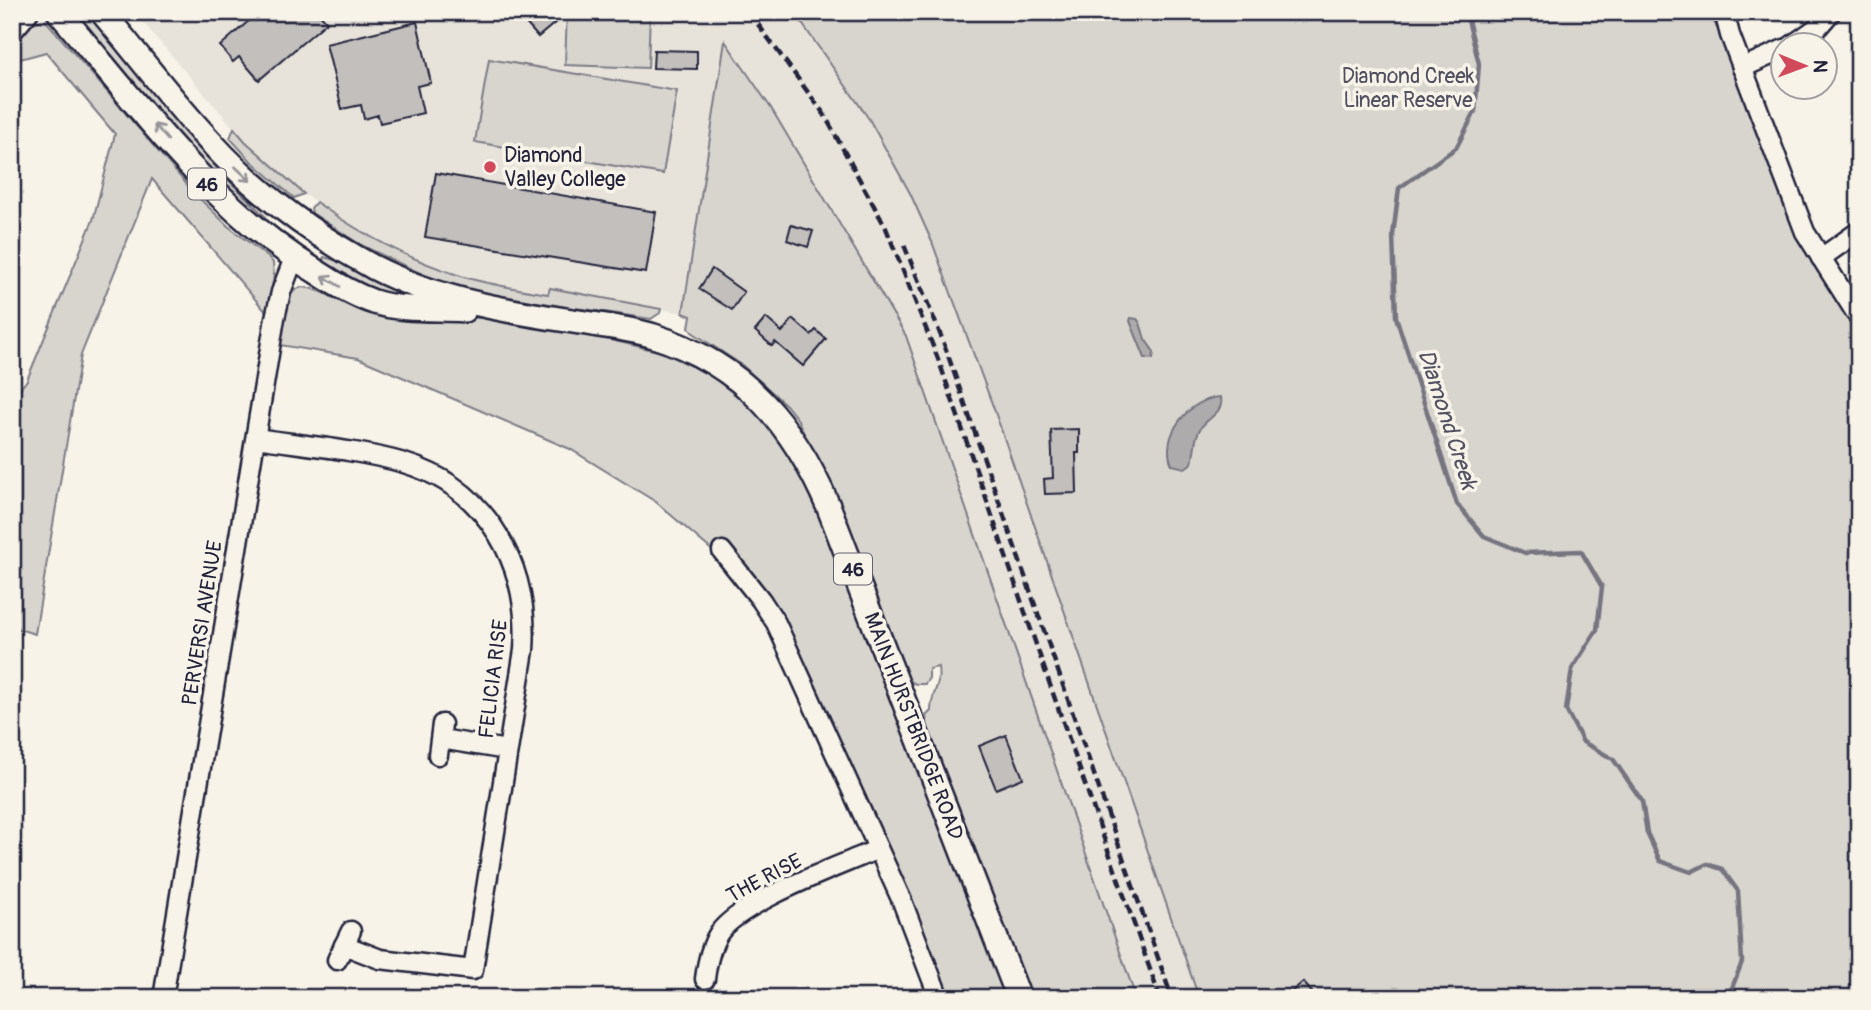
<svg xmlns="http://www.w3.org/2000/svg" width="1871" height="1010" font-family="Pangolin,sans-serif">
<rect width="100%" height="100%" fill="#f7f3e8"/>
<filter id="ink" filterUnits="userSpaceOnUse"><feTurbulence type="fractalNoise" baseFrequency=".0143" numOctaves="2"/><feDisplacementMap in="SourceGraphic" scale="14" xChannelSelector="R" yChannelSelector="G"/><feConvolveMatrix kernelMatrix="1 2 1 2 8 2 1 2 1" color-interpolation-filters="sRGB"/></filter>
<g filter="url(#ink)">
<path fill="#e7e3db" d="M134,12H794L869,119L910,193L932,242L994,409L1199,998H1136L906,336L771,108L725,42L683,313L550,288L549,295L466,278L412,258L359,230L304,194L245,141Z"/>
<g fill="#d8d5cf" stroke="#7d7c85" stroke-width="2">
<path d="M70,12H91L191,131L220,172L265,216L267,223L217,183Z"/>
<path d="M567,12H650L648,68L565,65Z"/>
<path d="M794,12H1709L1721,36L1795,232L1859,332V998H1199L994,409L932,242L910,193L869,119Z"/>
<path d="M42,20L48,23L195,194L228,226L269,258L273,263L274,276L267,313L152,179L81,355L35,634L12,627V399L27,380L93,220L115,134L46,52L13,61C14,42 22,24 42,20Z"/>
<path d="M725,41L771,108L906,336L1136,998H1028C998,920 963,842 940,762C936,747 927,732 926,716L931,711C931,692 941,688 938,667L929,669V678L925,684H916L907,680L798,420L786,405L742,365L692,332L689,327L691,316L683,313Z"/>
<path d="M489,59L677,91L663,174L475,142Z"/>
<path d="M234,128L245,141L304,194L294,198L251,161L230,138Z"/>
<path d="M316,202C361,234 412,261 464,277C491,285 520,289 548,294L550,288L661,309L660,313L651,319L585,309L552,307L454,289L361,245L312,213L311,208Z"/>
<path d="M324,257L351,265L438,298C430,299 419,302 411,301C385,298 337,280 323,259Z"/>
<path d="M301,287C324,288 344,307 366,313L482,318L611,340L666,353L711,376L752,407L773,429L806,479L1007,998H946L781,620L715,553L656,502L570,449L358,358L280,345C283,326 280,295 301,287Z"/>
</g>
<g fill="#aeabad" stroke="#76747f" stroke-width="2">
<path d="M1131,318L1137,319L1140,323L1145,339L1154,352L1153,359L1145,358L1130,321Z"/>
<path d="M1221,397C1224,414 1207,417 1200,429C1194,438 1195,452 1192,463L1185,468L1172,465C1159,435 1190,398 1221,397Z"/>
</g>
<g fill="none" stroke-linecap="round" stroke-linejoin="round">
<path stroke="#76747f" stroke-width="4.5" d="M1463,12L1467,16L1479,64L1475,112L1456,148L1399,188L1393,235L1396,317L1457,504L1484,536L1525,553L1581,551L1602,587L1597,630L1572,669L1566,710L1583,742L1613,759L1642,801L1647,833L1660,861L1691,872L1707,864L1722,869L1738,891L1742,962L1732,988L1720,998"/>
</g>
<g fill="#c2bfbd" stroke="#22223b" stroke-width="2">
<path d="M259,12H318L327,22L259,80L239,57L233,62L220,46Z"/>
<path d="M534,12H568L538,37L524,21Z"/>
<path d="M417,22L431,83L417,86L423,113L380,123L378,115L364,119L361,105L342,109L326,44Z"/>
<path d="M654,50L697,51V69L653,68Z"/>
<path d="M436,173L656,212L646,273L425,237Z"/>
<path d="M791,225L813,231L808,247L787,240Z"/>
<path d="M712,269L744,292L732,310L699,289Z"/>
<path d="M766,318L782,332L793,319L811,335L816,330L826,339L803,366L775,342L772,346L755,331Z"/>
<path d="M1079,429V453H1076L1077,493L1045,494L1044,479L1053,478L1051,430Z"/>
<path d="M1006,735L1023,778L996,789L979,746Z"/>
<path d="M1303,982L1317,998H1284Z"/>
</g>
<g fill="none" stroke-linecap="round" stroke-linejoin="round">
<defs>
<g id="minor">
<path d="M1724,12L1730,35L1805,232L1859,318"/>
<path d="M12,32L29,12"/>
<path d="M1791,46L1819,26L1831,12"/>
<path d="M1742,68L1784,49"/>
<path d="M1821,258L1859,231"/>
<path d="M256,438C303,445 359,450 404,463C488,488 530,566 524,650L473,970L380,959L344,945"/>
<path d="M722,551L761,600L776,623L902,901L939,998"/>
<path d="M441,739L507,750"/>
<path d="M438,755L442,724"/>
<path d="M337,960L351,931"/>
<path d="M705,979C707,963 710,947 719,933C741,901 840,866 878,849"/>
<path d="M163,998L275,318L281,292L294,258"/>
</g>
<g id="major">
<path d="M59,12C138,105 212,208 317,272C335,284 354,295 374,302C402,311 435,308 464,310"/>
<path d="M102,12C150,69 196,133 252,183C289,216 329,243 373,267C433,298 500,310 566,320C595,325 626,327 654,336C744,365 793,424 829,508L1019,998"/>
</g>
</defs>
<use href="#minor" stroke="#22223b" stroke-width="23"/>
<use href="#major" stroke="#22223b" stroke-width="28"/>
<use href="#minor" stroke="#f7f3e8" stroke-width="18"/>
<use href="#major" stroke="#f7f3e8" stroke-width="23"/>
<g stroke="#22223b" stroke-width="4.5" stroke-dasharray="10 5" stroke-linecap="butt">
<path d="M749,12L824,114L886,228L940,364L1042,662L1160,998"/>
<path d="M904,245L943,341L1172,998"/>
</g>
</g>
<defs><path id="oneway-shaft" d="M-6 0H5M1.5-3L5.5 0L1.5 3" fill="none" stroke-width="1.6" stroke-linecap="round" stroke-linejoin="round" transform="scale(1.75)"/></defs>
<g stroke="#97959a">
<use href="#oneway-shaft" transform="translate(161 132) rotate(-130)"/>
<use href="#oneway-shaft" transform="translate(243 174) rotate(44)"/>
<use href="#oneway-shaft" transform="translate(331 281) rotate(-149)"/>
</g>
</g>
<circle fill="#d1495b" stroke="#f7f3e8" stroke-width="2.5" cx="490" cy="167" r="7"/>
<g text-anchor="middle" stroke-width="7" stroke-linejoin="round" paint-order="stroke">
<g fill="#f7f3e8" stroke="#62616f" stroke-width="2">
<rect x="188" y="168.5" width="38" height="31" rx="5"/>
<rect x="834" y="553.5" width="38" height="31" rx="5"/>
</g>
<g font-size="19" font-weight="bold" fill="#22223b">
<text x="207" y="191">46</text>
<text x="853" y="576">46</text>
</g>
<g font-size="21" fill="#504f60" stroke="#f7f3e8">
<text x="1408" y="83">Diamond Creek<tspan x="1408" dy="24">Linear Reserve</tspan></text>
</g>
<g font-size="21" fill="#22223b" stroke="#f7f3e8" text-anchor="start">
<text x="504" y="162">Diamond<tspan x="504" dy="24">Valley College</tspan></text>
</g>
<g font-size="21" fill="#22223b" stroke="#f7f3e8">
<text transform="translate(202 623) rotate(-81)" y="7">PERVERSI AVENUE</text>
<text transform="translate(493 679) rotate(-83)" y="7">FELICIA RISE</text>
<text transform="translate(914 726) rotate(69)" y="7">MAIN HURSTBRIDGE ROAD</text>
<text transform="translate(764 878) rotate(-28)" y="7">THE RISE</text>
</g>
<g font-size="23" font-style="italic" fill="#535263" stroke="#f7f3e8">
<text transform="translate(1448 419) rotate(72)" y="8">Diamond Creek</text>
</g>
</g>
<rect width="1871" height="1010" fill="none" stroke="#f7f3e8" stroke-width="42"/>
<rect x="21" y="21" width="1829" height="968" fill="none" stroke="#22223b" stroke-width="2.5" filter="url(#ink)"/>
<g transform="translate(1804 66) rotate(91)"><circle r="33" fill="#f7f3e8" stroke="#a29fa3" stroke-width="2"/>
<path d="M0-5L12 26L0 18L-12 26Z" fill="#d1495b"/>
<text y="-10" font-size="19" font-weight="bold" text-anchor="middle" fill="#22223b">N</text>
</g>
</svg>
